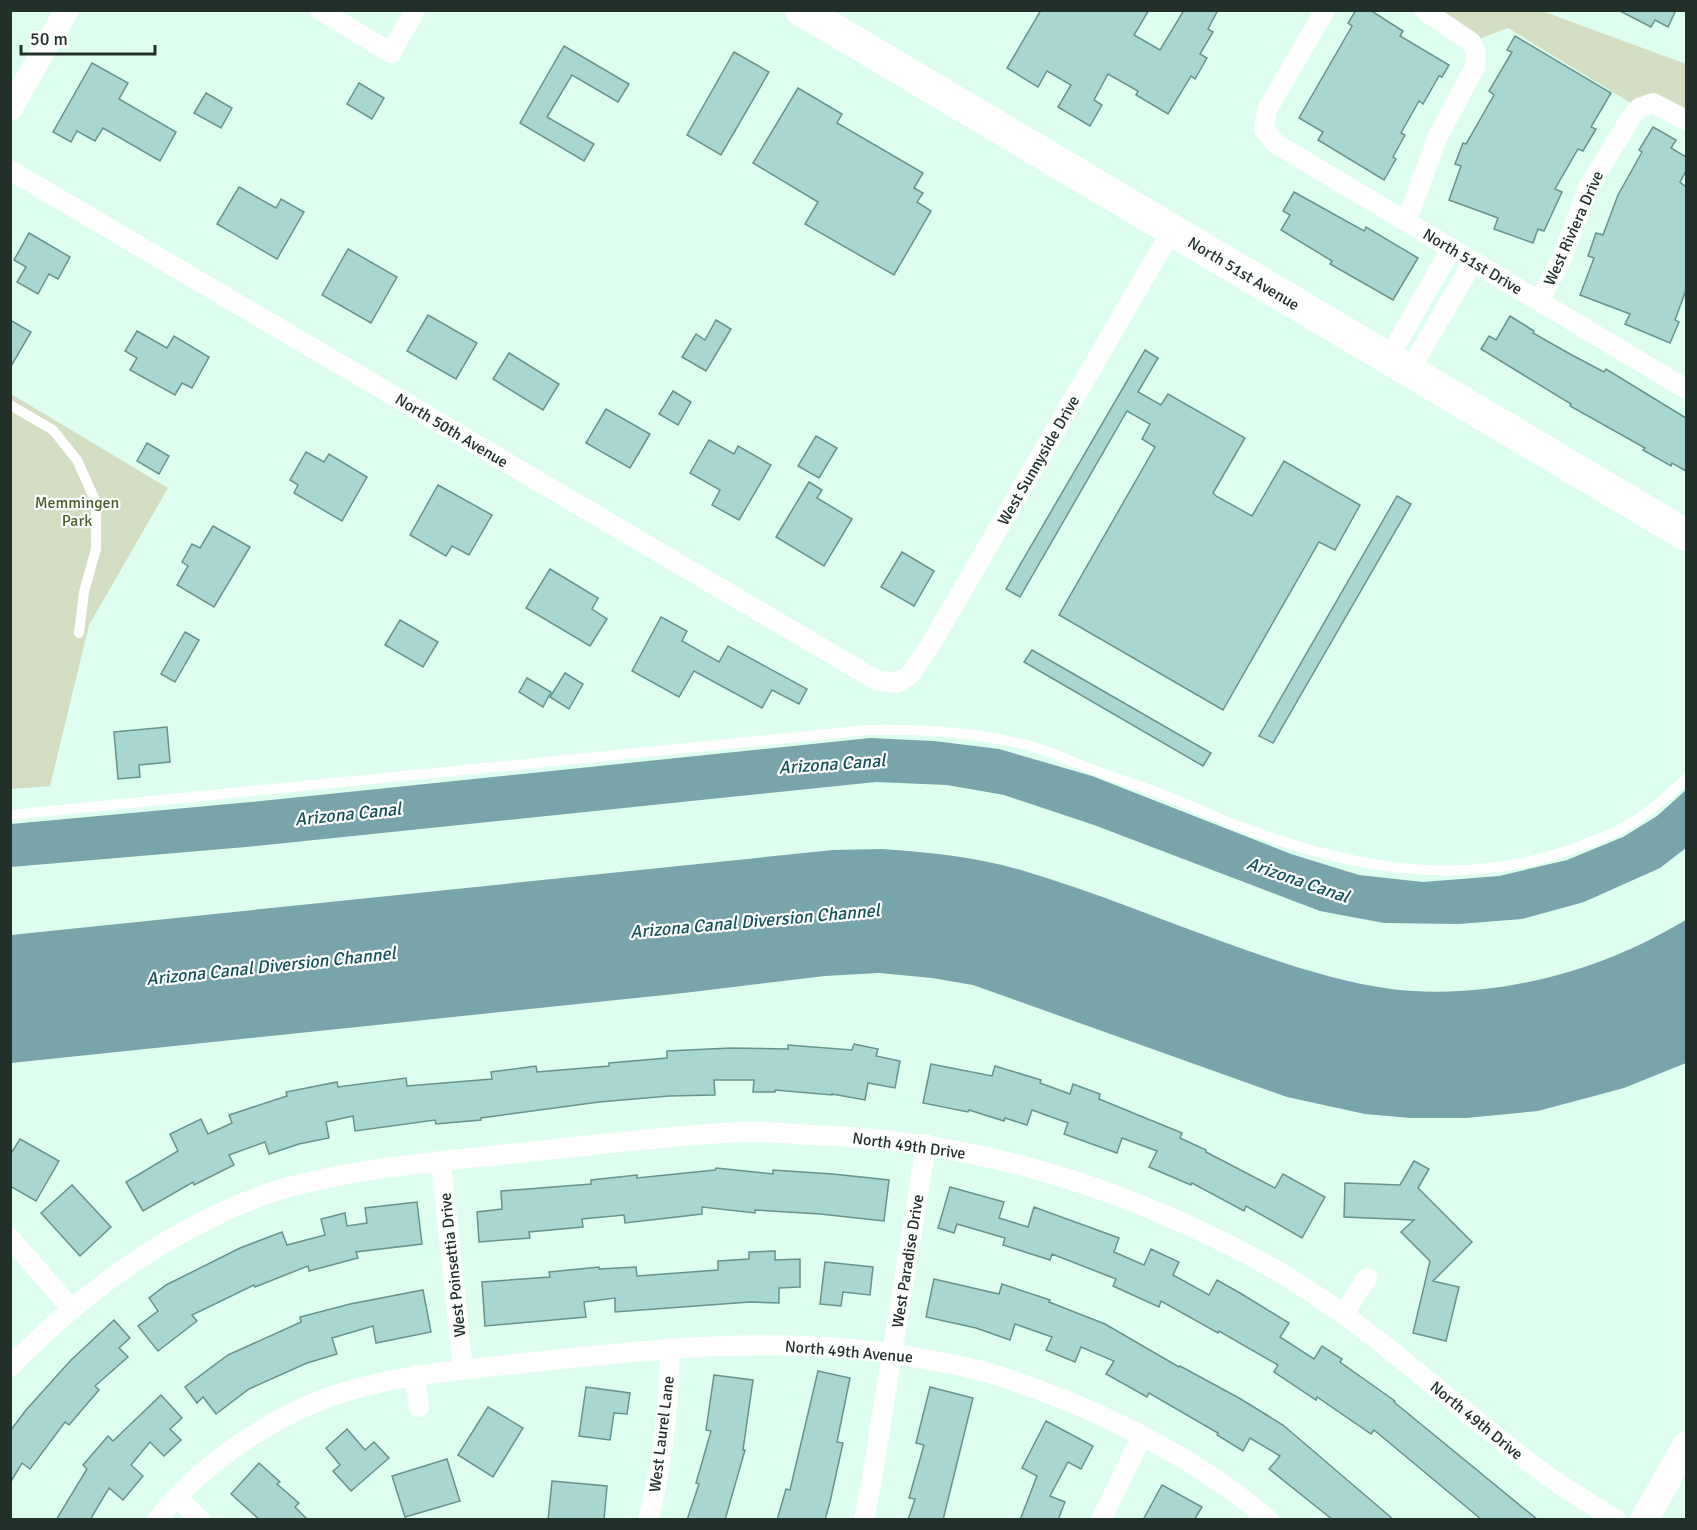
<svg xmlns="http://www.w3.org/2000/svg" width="1697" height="1530" font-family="Signika,sans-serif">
<rect width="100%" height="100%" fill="#defff0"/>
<g fill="#d2ddc1">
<path d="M1424,11H1542L1686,64V120L1639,108L1508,28L1471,42Z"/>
<path d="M11,394L168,488L89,625L50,786L11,789Z"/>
</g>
<g fill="#78a4ab">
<path d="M870,738L934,741L999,749L1092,776L1291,854L1359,875L1423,882L1499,876L1567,860L1623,837L1657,816L1686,790V848L1660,868L1584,902L1522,919L1459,924L1384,923L1320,911L1094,825L1004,795L947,785L876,782L246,847L11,867V824L251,802Z"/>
<path d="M882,849C929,852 975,857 1021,870C1096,892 1169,923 1243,949C1292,966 1340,982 1391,989C1465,998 1545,984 1614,956C1639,946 1663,933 1686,920V1063L1624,1088L1538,1111L1466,1118H1411L1365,1114L1287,1097L973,985L932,978L879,973L825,976L684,993L11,1063V935L833,850Z"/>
</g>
<g fill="#a8d6d1" stroke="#66938e" stroke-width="1.5">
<path d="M1041,10H1149L1134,35L1160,50L1184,10H1218L1208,29L1213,32L1200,54L1207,58L1195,79L1191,76L1168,114L1136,95L1138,91L1108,74L1094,100L1102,105L1090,126L1058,107L1071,85L1047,71L1038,87L1007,68Z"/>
<path d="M1356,10H1370L1403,31L1400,36L1449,65L1442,77L1439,76L1423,104L1419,101L1401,133L1405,135L1393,157L1396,159L1384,180L1318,140L1323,132L1299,118L1352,26L1348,23Z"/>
<path d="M1618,10H1676L1668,27L1655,20L1651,27Z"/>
<path d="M1515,36L1611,93L1591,127L1596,129L1583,151L1578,149L1555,189L1562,192L1544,231L1538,229L1533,243L1494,229L1498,218L1449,200L1461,166L1455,164L1463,143L1466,144L1494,95L1489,91L1512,52L1507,50Z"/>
<path d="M564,46L629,84L618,102L572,75L547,117L594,144L584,161L520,123Z"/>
<path d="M734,52L769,72L721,155L687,135Z"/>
<path d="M92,63L128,83L119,99L176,132L160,161L103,128L95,141L77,131L71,142L53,132Z"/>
<path d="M359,83L384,98L372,119L347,104Z"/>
<path d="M798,88L842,114L837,123L923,173L914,188L923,193L917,202L931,211L894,275L805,224L818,202L753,163Z"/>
<path d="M206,93L232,108L221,128L194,113Z"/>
<path d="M1653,127L1676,140L1671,148L1686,157V171L1680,182L1686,187V290L1675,320L1679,322L1670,343L1625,324L1630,314L1580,295L1594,258L1588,256L1596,233L1603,235L1618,195L1642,152L1639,150Z"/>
<path d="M239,187L276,208L281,199L304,212L277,259L217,224Z"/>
<path d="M1294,192L1364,231L1366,227L1418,258L1393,300L1330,264L1332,261L1281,230L1290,215L1283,211Z"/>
<path d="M29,233L70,257L58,279L49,274L38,294L17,282L26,267L14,260Z"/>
<path d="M348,249L397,277L371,323L322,295Z"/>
<path d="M428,315L477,343L456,379L407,351Z"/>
<path d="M1510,316L1534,331L1533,333L1570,354L1604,372L1606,369L1686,418V471L1672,463L1671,466L1643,450L1645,448L1570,406L1571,404L1481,349L1489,336L1496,340Z"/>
<path d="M10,320L31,332L10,368Z"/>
<path d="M716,320L731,329L706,371L682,357L696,334L705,340Z"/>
<path d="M137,331L167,348L174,336L209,357L192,388L182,383L175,395L130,370L137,358L125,351Z"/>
<path d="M1145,350L1158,358L1138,392L1161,405L1168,394L1245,438L1213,493L1216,496L1252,516L1284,461L1360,505L1335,550L1319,542L1223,710L1059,615L1155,447L1142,439L1150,424L1127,411L1020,597L1006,589Z"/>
<path d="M509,353L559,384L543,410L493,379Z"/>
<path d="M673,391L691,402L678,425L659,414Z"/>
<path d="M606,409L650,434L630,468L586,443Z"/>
<path d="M816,436L837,448L819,478L798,466Z"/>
<path d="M709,440L734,454L738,446L771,465L739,520L712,505L720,490L690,473Z"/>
<path d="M147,443L169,456L159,474L137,461Z"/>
<path d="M306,452L324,462L329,454L367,477L342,521L294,493L298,485L290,480Z"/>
<path d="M809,482L822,490L817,498L852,519L824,566L776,537Z"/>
<path d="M438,485L492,515L469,555L452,546L446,556L410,535Z"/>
<path d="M1397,496L1411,504L1273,743L1259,736Z"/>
<path d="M213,526L250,547L214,607L177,585L188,566L182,562L192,544L200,548Z"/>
<path d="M902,552L934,571L914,606L881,587Z"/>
<path d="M550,569L598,598L592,609L607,619L590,646L526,608Z"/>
<path d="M661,617L687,631L682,641L719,662L728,646L807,689L799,704L772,690L762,708L694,671L679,697L632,671Z"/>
<path d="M400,620L438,642L423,667L385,645Z"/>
<path d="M185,632L199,640L175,682L161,674Z"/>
<path d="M1032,650L1211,753L1203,766L1024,662Z"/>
<path d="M565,673L583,684L569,709L550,697Z"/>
<path d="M527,678L551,692L543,707L519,692Z"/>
<path d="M167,727L170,762L139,765L140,777L118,779L114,732Z"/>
<path d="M854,1044L878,1049L876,1056L900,1061L895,1088L868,1083L865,1100L832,1094V1095L775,1090V1092H753L754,1080H714L715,1095L669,1096L599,1102L481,1118V1120L436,1124L435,1120L355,1131L353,1116L326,1122L329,1138L299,1144L269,1154L265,1142L229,1155L234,1165L194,1185L193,1182L143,1211L126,1182L178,1151L170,1134L201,1119L208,1134L232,1123L229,1115L287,1096L286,1092L337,1082L338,1087L406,1078L407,1086L492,1079L491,1072L536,1066L537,1072L609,1066V1063L667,1058V1051L731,1048L788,1049V1045L852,1050Z"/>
<path d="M931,1064L992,1076L995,1066L1041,1080L1040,1083L1070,1094L1073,1084L1100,1094L1099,1099L1182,1133L1180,1138L1206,1150V1152L1275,1188L1283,1174L1325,1197L1302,1238L1246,1206L1244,1211L1192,1183L1191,1185L1149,1167L1157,1151L1122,1138L1117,1153L1064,1134L1068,1123L1032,1110L1027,1125L1005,1118L1004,1121L969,1110L968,1112L923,1103Z"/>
<path d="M20,1139L59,1161L36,1201L10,1186V1155Z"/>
<path d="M1414,1161L1429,1169L1418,1188L1472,1242L1433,1281L1459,1287L1446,1341L1413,1333L1430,1261L1401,1232L1414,1220L1344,1217L1345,1183L1400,1185Z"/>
<path d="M716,1168L773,1174V1170L833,1174L889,1180L884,1221L820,1214L755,1210V1213L702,1207V1214L625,1223L624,1215L582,1219L583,1227L529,1232L530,1238L479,1242L477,1212L502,1209L501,1191L591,1184V1180L637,1175V1178L715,1170Z"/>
<path d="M72,1185L111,1227L80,1256L41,1213Z"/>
<path d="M950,1187L1004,1202L999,1218L1028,1227L1034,1207L1119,1238L1114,1252L1144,1265L1151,1249L1179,1262L1173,1275L1209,1295L1217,1280L1240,1293L1289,1323L1280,1337L1314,1359L1322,1346L1342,1359L1340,1362L1395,1401L1394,1402L1538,1520H1482L1374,1430L1371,1434L1317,1397L1316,1400L1274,1372L1278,1365L1219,1331L1218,1333L1161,1301L1159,1307L1113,1286L1116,1279L1052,1254L1050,1260L1003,1245L1005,1238L957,1224L954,1233L938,1228Z"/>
<path d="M417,1202L422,1244L356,1252L358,1258L309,1271L308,1266L255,1287L254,1285L192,1315L197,1321L158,1351L138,1326L158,1311L149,1298L166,1285L240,1248L282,1232L287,1245L325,1235L321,1219L345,1213L347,1226L367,1223L365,1208Z"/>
<path d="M775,1251V1260L800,1259V1287L779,1288V1303L750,1302L615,1312V1298L584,1302L586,1317L485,1326L482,1282L550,1277L549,1272L599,1267V1269L636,1267L637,1276L718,1270V1261L749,1259V1252Z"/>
<path d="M825,1262L873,1267L870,1295L843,1292L841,1306L820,1304Z"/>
<path d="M934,1279L999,1294L1002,1284L1050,1300L1049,1302L1105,1324L1179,1367L1180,1366L1239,1398L1283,1425L1394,1520H1333L1269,1469L1280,1456L1250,1438L1243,1451L1217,1435L1218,1433L1149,1393L1147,1397L1106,1374L1114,1361L1081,1347L1075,1362L1046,1350L1052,1337L1015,1324L1010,1340L976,1328L926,1317Z"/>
<path d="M423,1290L431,1332L376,1343L373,1326L332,1338L337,1354L307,1363L249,1389L216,1414L203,1397L197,1403L185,1387L228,1355L301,1322L300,1317L350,1304Z"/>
<path d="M114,1320L130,1338L119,1348L128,1357L95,1386L99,1390L69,1425L65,1422L30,1469L22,1463L10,1483V1431L26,1410L71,1360Z"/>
<path d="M818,1371L850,1378L837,1442L843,1443L830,1502L825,1520H777L786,1489L790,1490Z"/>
<path d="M714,1375L753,1380L743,1450H745L725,1520H687L699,1484L696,1483L711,1431L706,1430Z"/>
<path d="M586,1387L630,1393L627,1414L614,1413L610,1440L579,1436Z"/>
<path d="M930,1387L973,1398L943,1520H908L915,1499L909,1498L924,1445L916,1443Z"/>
<path d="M161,1395L182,1418L170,1429L181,1440L164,1456L150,1442L131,1465L143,1476L123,1500L109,1488L90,1520H56L87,1469L83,1465L108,1436L113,1441Z"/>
<path d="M488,1407L523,1428L493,1477L458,1455Z"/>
<path d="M1046,1421L1093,1446L1081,1469L1068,1462L1050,1496L1065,1502L1058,1520H1020L1037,1476L1022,1468Z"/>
<path d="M347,1429L365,1450L374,1442L389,1458L351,1491L333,1471L340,1465L326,1448Z"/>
<path d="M447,1459L460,1501L405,1517L392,1476Z"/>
<path d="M259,1463L280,1482L277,1484L299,1503L295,1507L308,1520H260L231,1494Z"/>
<path d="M552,1481L607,1486L604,1520H548Z"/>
<path d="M1162,1485L1202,1507L1194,1520H1143Z"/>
</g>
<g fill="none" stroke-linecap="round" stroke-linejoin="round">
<g stroke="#fff" stroke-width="10">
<path d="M10,405L53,430L77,460L96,502V549L84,592L79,633"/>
<path d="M10,815L868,730C922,729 977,732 1030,746C1046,750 1061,757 1076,763C1101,774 1128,781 1153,791C1182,802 1211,815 1241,827C1350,868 1460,889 1572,849C1590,842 1610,836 1626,826C1648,813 1668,796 1686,779"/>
</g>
<g stroke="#fff" stroke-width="20">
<path d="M320,10L391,53L415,10"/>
<path d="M1325,10L1267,110L1264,129L1275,143L1686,389"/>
<path d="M10,170L876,680L897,683L910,675L931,644L1172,230"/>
<path d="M1405,221L1412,207L1437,138L1475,67L1476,53L1471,42L1424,10"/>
<path d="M1539,301L1561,260L1589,186L1632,116L1639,108L1653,103L1686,120"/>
<path d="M1388,359L1451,249"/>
<path d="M1409,371L1473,262"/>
<path d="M441,1161L463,1370"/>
<path d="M10,1238L71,1308"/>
<path d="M1344,1313L1367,1278"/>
<path d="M10,1367C85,1290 173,1226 275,1191C300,1183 327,1178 353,1173C417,1162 482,1157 547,1150C612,1143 677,1135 743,1132C766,1131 790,1134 814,1135C973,1141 1116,1184 1256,1259C1359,1314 1441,1396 1534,1466C1560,1486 1588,1502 1616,1520"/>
<path d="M415,1375L419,1407"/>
<path d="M177,1497L200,1520"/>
<path d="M157,1520C200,1466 262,1423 326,1398C393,1374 464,1370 533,1362C668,1348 800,1333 935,1361C950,1364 967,1367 982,1371C1081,1400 1191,1453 1269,1520"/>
<path d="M648,1520C663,1463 669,1406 670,1348"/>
<path d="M864,1520L871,1484L926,1144"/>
<path d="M1101,1520L1142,1436"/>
</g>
<path stroke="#fff" stroke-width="24" d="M10,109L67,10"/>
<path stroke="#fff" stroke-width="28" d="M1644,1520L1686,1446"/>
<path stroke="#fff" stroke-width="32" d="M801,10L1686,535"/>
</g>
<g text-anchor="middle" stroke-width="4.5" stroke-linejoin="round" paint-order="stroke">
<g font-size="16" fill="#21312a" stroke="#fff">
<text transform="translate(1573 228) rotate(-66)" y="6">West Riviera Drive</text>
<text transform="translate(1473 261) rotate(31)" y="6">North 51st Drive</text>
<text transform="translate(1244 273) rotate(31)" y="6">North 51st Avenue</text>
<text transform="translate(452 430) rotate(31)" y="6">North 50th Avenue</text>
<text transform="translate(1038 460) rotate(-60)" y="6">West Sunnyside Drive</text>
<text transform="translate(909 1145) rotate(8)" y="6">North 49th Drive</text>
<text transform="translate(907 1261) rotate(-81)" y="6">West Paradise Drive</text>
<text transform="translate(452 1265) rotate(-96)" y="6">West Poinsettia Drive</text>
<text transform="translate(849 1351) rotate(5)" y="6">North 49th Avenue</text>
<text transform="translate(1477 1420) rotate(39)" y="6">North 49th Drive</text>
<text transform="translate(661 1434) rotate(-83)" y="6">West Laurel Lane</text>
</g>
<g font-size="16" fill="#4c5e2a" stroke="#fff">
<text x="77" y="508">Memmingen<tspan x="77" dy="18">Park</tspan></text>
</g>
<g font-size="18" font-style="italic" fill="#12525a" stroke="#fff">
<text transform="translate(832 764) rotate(-4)" y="6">Arizona Canal</text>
<text transform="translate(348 814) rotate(-6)" y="6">Arizona Canal</text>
<text transform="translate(1298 880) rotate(19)" y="6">Arizona Canal</text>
<text transform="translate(755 921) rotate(-5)" y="6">Arizona Canal Diversion Channel</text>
<text transform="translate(271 966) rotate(-6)" y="6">Arizona Canal Diversion Channel</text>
</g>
</g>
<rect width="1697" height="1530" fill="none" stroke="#21312a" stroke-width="24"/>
<path d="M21 45v9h134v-9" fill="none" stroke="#21312a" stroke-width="3"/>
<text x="30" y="45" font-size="18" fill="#21312a" stroke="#ffffff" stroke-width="4.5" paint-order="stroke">50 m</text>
</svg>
